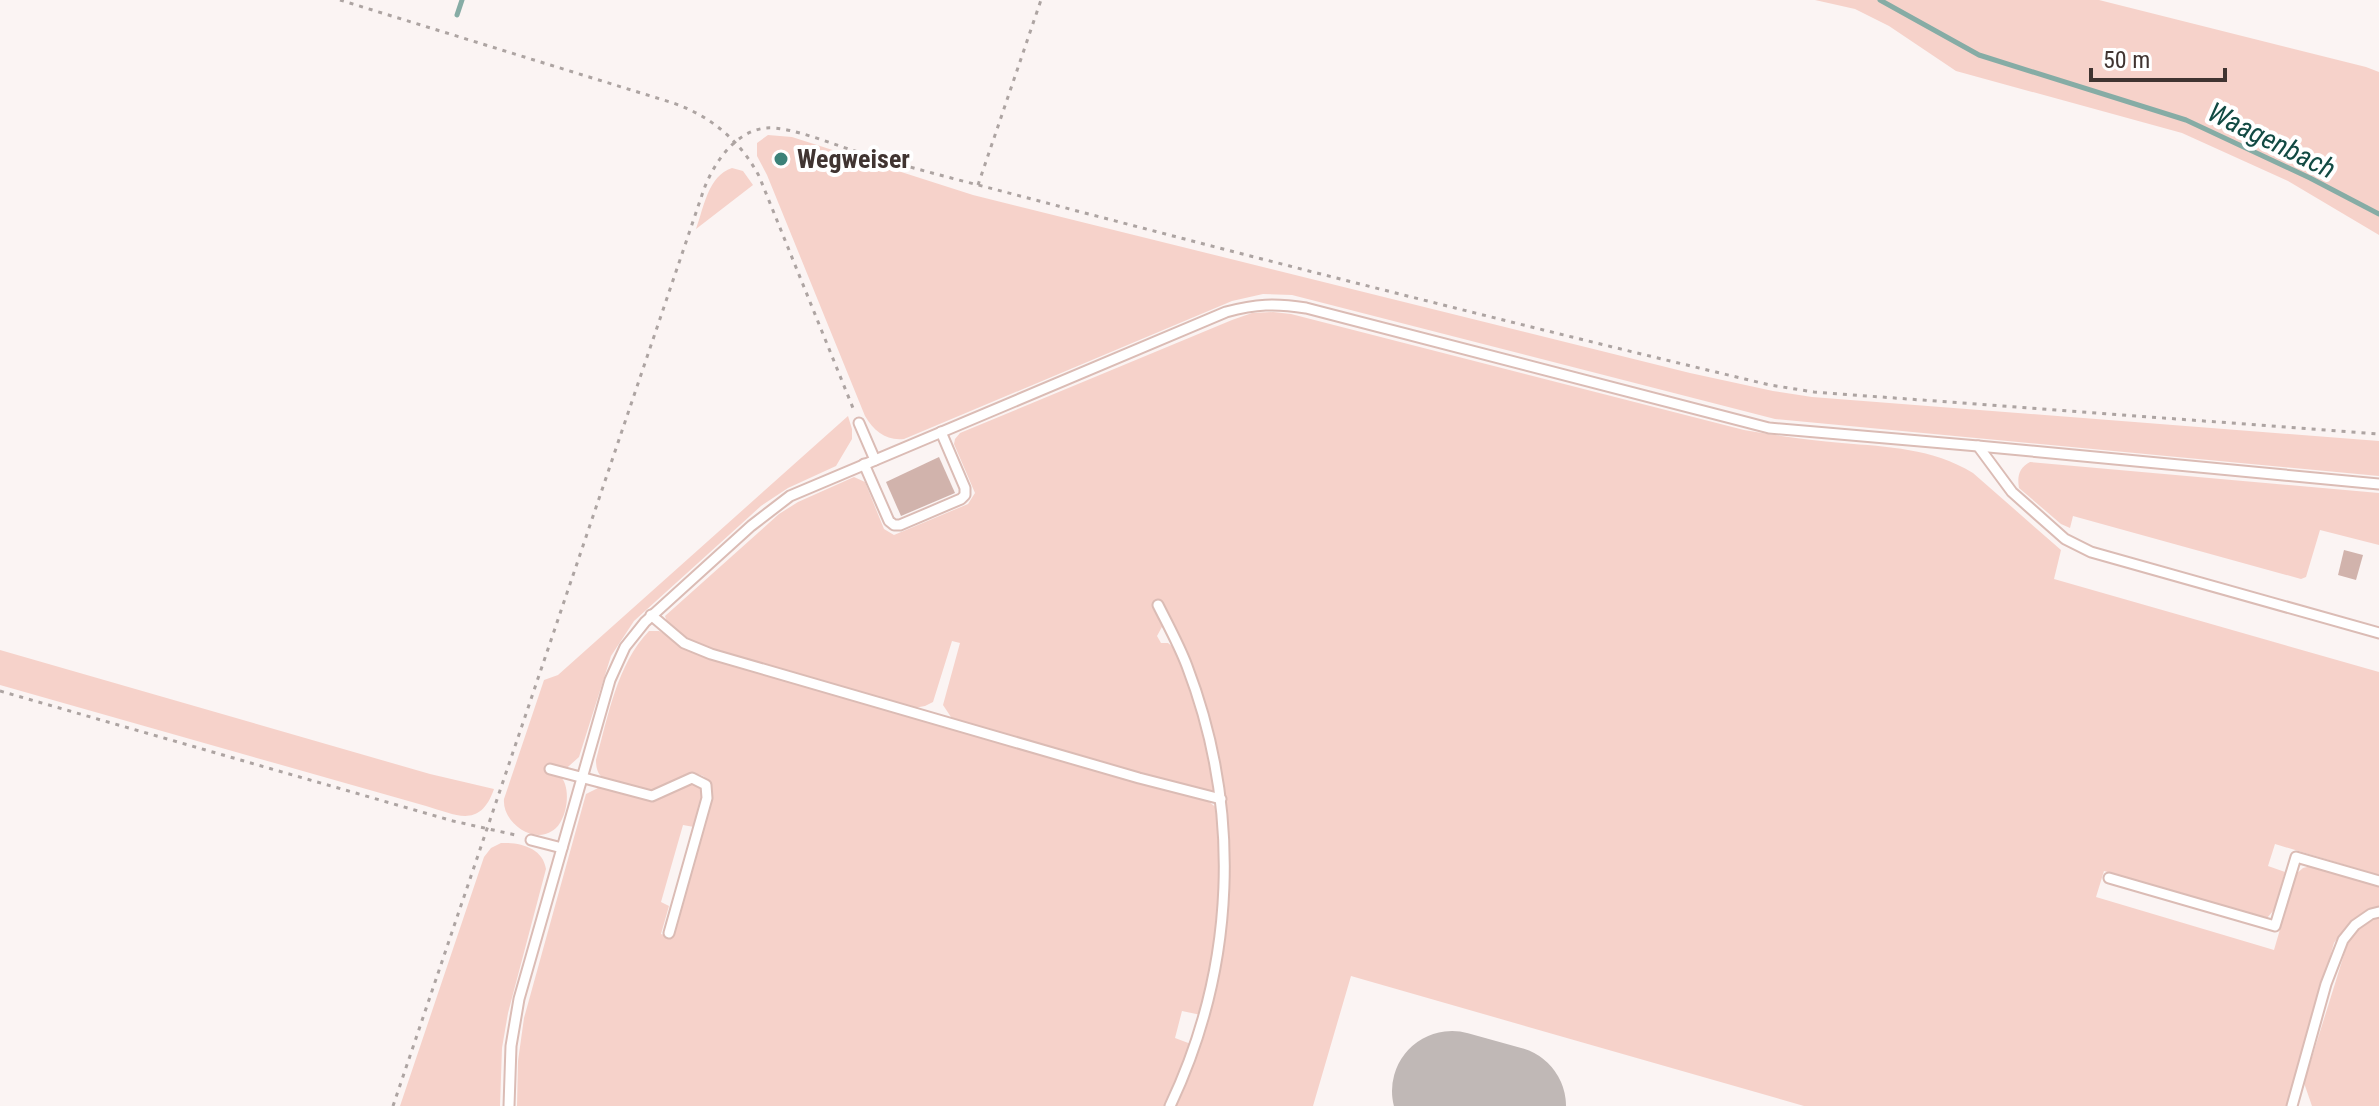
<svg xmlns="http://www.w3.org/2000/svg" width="2379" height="1106" font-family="'Roboto Condensed',sans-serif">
<rect width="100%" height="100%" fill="#fbf4f3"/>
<g fill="#f6d2ca">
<path d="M1815,0H2099L2366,67L2379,72V235L2288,181L2182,133L1956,71L1889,26L1855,9Z"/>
<path d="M768,135L792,137L973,195L1690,373L1773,391L1812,397L2379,441V476L1775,419L1292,295L1263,294L1232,301L904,439C886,441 874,431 865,416L767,175L757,156V143Z"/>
<path d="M732,168L743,171L753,185L696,229C704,207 708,176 732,168Z"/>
<path d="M1273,312L1291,314L1744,430C1777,436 1809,440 1842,443C1888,447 1932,448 1973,473L2061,550L2054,579L2379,672V875L2275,844L2268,866L2285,872L2274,910L2267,918L2104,871L2096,897L2274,950L2296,874L2303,868L2311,866L2379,887V906C2356,914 2348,923 2334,943L2287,1106H1804L1351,976L1313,1106H1173C1186,1070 1202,1034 1213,997C1240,904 1232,766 1194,678C1186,660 1174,642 1163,625L1157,636L1161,643H1168C1190,658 1211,762 1215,791L1213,793L1167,782L953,720L943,705L960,643L952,641L933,702L925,706L914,708L708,649C692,642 670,635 665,616L779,514L798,502L854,477L865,482L884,529L894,535L968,504L975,493L954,444L955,439L960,433L1232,320L1252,313Z"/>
<path d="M848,416L852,429V439L836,466L788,488L761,506L634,621L611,656L579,757L559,775C573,786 567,823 552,831C532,844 502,822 504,799L544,680L558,675Z"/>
<path d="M2030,462L2379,493V545L2320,530L2306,577L2301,579L2073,516L2070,528L2061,524L2019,488C2017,476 2019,468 2030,462Z"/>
<path d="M649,631H659L701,655L1208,801L1218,809L1221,856L1218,928L1201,1015L1182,1011L1175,1038L1191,1044L1166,1106H517L518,1061L524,1018L586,794L600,787L654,801L692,782L703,788L704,793L694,827L683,825L661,902L669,906L661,934L672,937L711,800C711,754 678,783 657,790C649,792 609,783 602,777C597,773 596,766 596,760C608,717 617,664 649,631Z"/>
<path d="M0,650L430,774L494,789C480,829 457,815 426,806L0,685Z"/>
<path d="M501,843C520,842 543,848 546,869L508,1013L502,1048L500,1106H400L484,857L491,848Z"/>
<path d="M2379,916V1106H2312L2304,1083L2347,945L2356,931Z"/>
</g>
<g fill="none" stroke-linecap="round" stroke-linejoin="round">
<g stroke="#86aca5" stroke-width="5">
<path d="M1880,0L1979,55L2186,120L2310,178L2379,214"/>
<path d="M457,15L462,0"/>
</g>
<path stroke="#c0b8b6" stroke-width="120" d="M1452,1091L1506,1106"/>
</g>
<g fill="#d1b3ac">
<path d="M939,457L955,493L901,516L886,482Z"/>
<path d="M2344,550L2363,555L2356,580L2338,575Z"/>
</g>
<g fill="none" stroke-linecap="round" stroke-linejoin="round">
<defs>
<g id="lane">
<path d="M859,423L875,460"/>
<path d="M1978,446L2012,492L2065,539L2091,552L2379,633"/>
<path d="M864,464L889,521L894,525H900L961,499L965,495V488L941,432"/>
<path d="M1158,605C1168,625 1179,645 1187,666C1242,810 1236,967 1170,1106"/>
<path d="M651,615L684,643L711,654L1139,778L1221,799"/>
<path d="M550,769L652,796L692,778L706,785L707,798L669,933"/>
<path d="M531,840L562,848"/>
<path d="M2109,878L2275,926L2296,857L2379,881"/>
<path d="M509,1106L511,1046L519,999L610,680L625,647L645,622L751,526L790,496L1226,312C1256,304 1275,303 1306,308L1769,428L1978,446L2379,484"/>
<path d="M2292,1106L2326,984L2343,940L2355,925L2371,914L2379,912"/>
</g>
</defs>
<use href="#lane" stroke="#dbbcb5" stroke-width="13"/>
<g stroke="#ada4a2" stroke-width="3" stroke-dasharray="4 6" stroke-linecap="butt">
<path d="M340,0L670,102C708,114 740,140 759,176L855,413"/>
<path d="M978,185L1041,0"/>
<path d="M0,691L453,821L520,836"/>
<path d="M393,1106L704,189C714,163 735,131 766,128C792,126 838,147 865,154C911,168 959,180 1005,192C1259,259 1514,324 1770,385L1814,392L2379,434"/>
</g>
<use href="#lane" stroke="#fff" stroke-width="9"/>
</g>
<circle fill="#3c8178" stroke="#fff" stroke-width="3" cx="781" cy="159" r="8"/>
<g text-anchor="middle" stroke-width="8" stroke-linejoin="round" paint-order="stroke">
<g font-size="26" font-weight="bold" fill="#403431" stroke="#fff" text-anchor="start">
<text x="797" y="168">Wegweiser</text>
</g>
<g font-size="28" font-style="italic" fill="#114a43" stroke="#fff">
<text transform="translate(2272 140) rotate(26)" y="10">Waagenbach</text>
</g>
</g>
<path d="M2091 68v12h134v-12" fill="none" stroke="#403431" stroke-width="4"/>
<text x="2103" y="68" font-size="24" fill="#403431" stroke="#ffffff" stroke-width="6" paint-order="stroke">50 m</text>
</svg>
